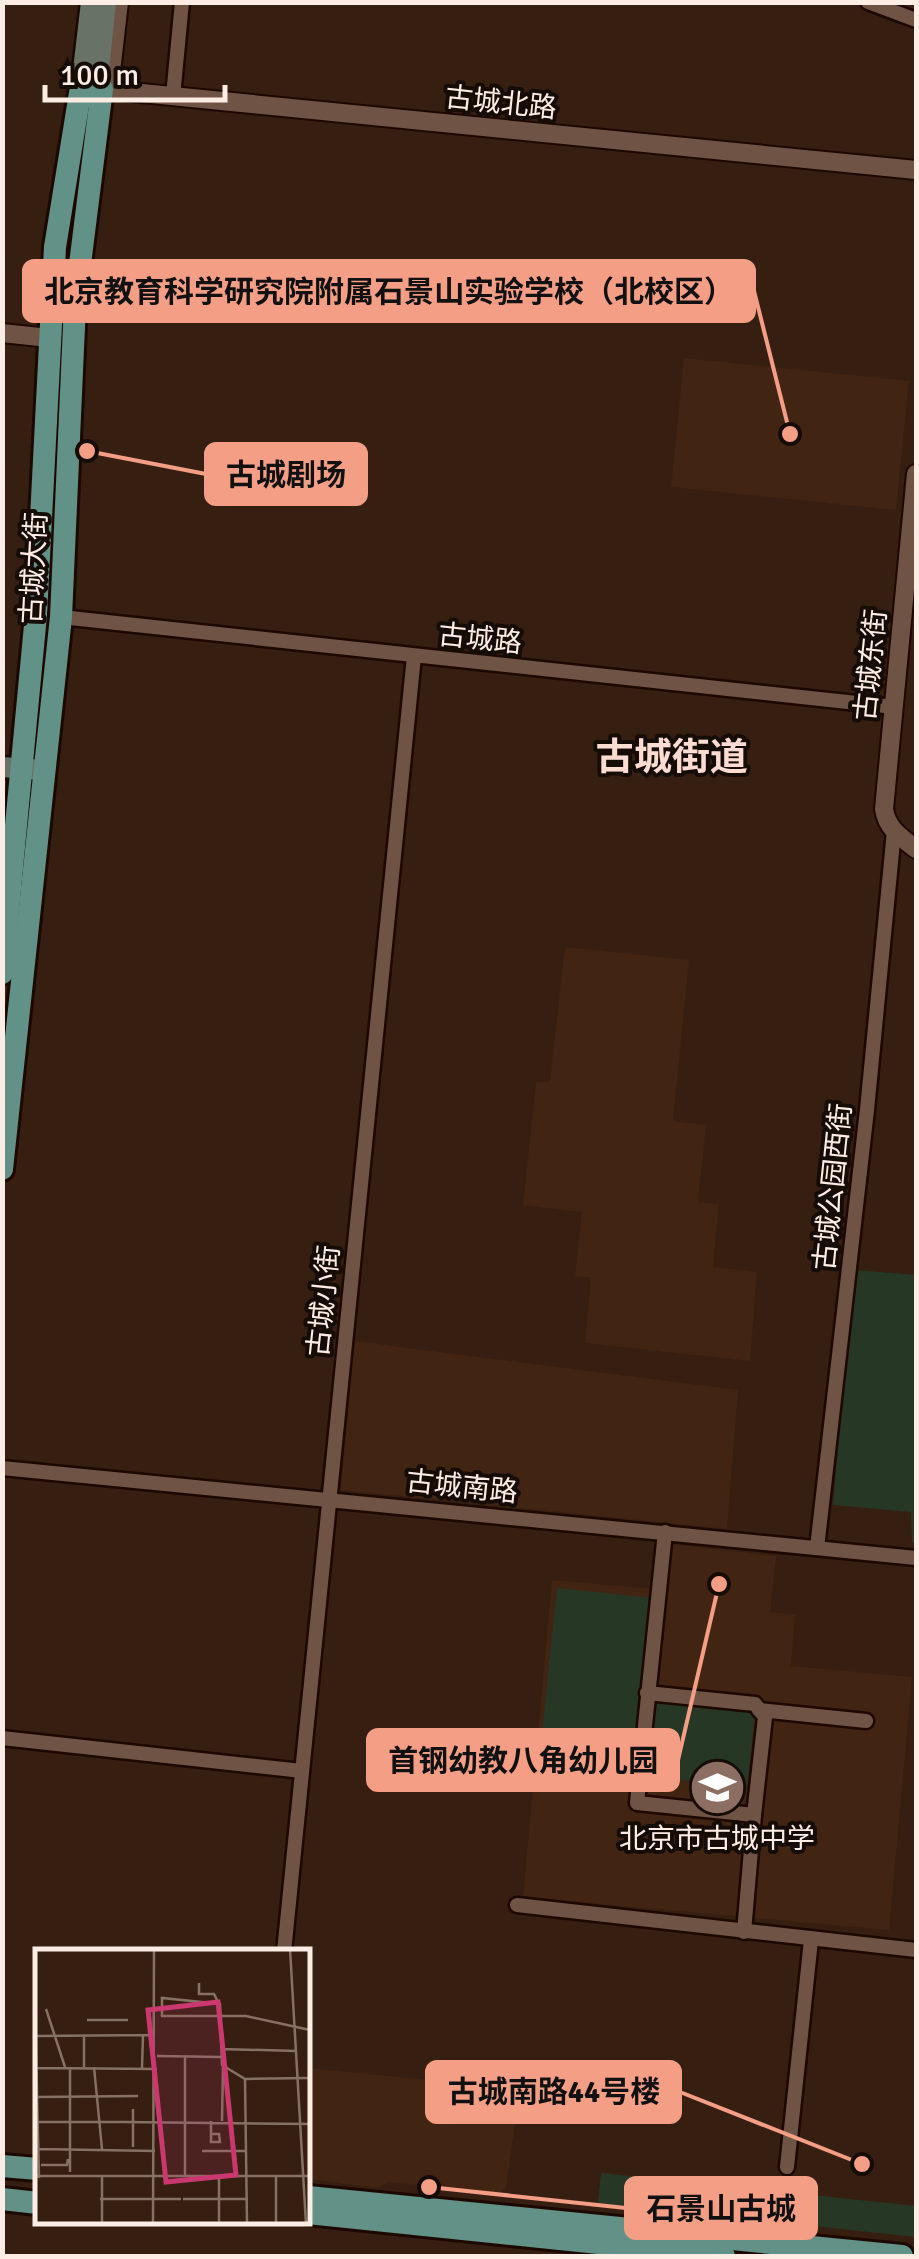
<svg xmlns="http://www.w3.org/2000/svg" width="919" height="2259" font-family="Signika,'Noto Sans SC',sans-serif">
<rect width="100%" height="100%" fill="#361f11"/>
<g fill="#412411">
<path d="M684,358L909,381L896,510L671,487Z"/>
<path d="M565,947L689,960L673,1121L706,1125L698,1202L719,1204L713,1267L757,1272L750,1361L585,1343L591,1278L575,1276L582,1212L523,1205L536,1082H550Z"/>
<path d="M354,1341L738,1390L727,1529L341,1490Z"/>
<path d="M659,1543L776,1556L770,1612L795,1615L791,1666L912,1677L889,1930L523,1897L552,1580L654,1589Z"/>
<path d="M308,2068L520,2089L506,2188L500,2193L387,2182L378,2188L308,2179Z"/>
</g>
<g fill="#263825">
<path d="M854,1270L916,1275V1543H912L911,1512L833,1505Z"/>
<path d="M557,1588L653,1598L635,1763L615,1788L537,1779Z"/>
<path d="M650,1701L755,1712L747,1787L642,1776Z"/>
<path d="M601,2173L916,2206V2237L598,2203Z"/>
</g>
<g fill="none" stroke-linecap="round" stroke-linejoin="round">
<defs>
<g id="minor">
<path d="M868,2L916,20"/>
<path d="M173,96L182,2"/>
<path d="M61,617L894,707"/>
<path d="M2,1468L916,1558"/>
<path d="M817,1548L867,1110L894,831"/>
<path d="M647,1693L755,1704L765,1717L754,1815L637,1803L665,1532"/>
<path d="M759,1710L866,1721"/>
<path d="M2,1738L302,1771"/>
<path d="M517,1905L916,1950"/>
<path d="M744,1932L754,1815"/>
<path d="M284,1952L414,656"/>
<path d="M787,2167L811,1940"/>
</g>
<g id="tertiary">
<path d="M91,88L916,170"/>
<path d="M102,89L111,72L119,2"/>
<path d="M2,333L49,338"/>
<path d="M916,474L884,809C887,829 901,837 916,849"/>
</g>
<g id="secondary">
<path d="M81,87L91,2"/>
<path d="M102,89L99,70L106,2"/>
<path d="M2,767L43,770"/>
</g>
<g id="primary">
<path d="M2,973L36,615L55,247L81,87"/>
<path d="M2,1169L61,617L75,304L102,89"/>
<path d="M2,2166L38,2169"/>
<path d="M308,2197L902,2256"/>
<path d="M2,2199L38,2203"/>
<path d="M308,2213L724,2256"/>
</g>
</defs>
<use href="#minor" stroke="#1d0800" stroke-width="19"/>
<use href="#tertiary" stroke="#1d0800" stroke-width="22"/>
<use href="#secondary" stroke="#1d0800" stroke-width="25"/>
<use href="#primary" stroke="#1d0800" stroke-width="28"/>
<use href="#minor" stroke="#6f5445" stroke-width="14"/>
<use href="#tertiary" stroke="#6f5445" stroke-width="18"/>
<use href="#secondary" stroke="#697266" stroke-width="20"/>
<use href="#primary" stroke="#629188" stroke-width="22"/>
</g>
<defs>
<symbol id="school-disc" viewBox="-11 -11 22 22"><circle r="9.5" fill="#8d6e63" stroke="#160c06"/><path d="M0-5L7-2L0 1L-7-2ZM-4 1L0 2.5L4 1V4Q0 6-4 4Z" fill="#fff"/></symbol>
</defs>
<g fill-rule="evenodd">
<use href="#school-disc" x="686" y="1756" width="63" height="63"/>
</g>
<g text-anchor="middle" stroke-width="8" stroke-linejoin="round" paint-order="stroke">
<g font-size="28" fill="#feede4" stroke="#160c06">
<text transform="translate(501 102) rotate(6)" y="10">古城北路</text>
<text transform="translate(33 568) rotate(-87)" y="10">古城大街</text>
<text transform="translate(480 638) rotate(6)" y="10">古城路</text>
<text transform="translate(870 665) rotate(-84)" y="10">古城东街</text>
<text transform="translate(832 1187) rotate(-84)" y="10">古城公园西街</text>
<text transform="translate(323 1301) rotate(-84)" y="10">古城小街</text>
<text transform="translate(462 1486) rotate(6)" y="10">古城南路</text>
</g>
<g font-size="28" fill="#feede4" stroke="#160c06">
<text x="717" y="1848">北京市古城中学</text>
</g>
<g font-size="38" font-weight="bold" fill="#fedcd2" stroke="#160c06">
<text x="672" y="770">古城街道</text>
</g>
</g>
<g transform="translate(35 1949)">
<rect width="275" height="275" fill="#361f11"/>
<path fill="none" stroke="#867165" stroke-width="2.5" d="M255,0L271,275M164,34V45H179L184,55M0,57L4,229M11,60L30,118M126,67H211L275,81M127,67V49L185,55L187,116L210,130M52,71H93M0,87L119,86M49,87V118M186,100L262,102M122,107L187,108M150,108V226M59,118L67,200M1,119L122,120M107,119L108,86M210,130L212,275M210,130L275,129M2,148L103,147M98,160V198M187,172L188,117M3,173H89M89,173L275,175M176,185H184L185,193H176V172M3,200L120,202M167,202H211M6,216H32L33,210M35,223V118M0,227H275M67,227V275M184,227V275M241,227V275M65,250H146M148,250H213M118,275L119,0"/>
<path fill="#cb3870" fill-opacity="0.15" stroke="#cb3870" stroke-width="5" d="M183,53L201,226L131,233L113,61Z"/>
<rect width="275" height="275" fill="none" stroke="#feede4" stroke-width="5"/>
</g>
<path fill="none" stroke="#f49e86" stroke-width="4" d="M790 434L754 291M87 451L206 474M719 1584L678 1760M862 2164L680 2092M429 2187L626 2208"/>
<g fill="#f49e86" stroke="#160c06" stroke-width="4">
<circle cx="790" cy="434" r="10"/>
<circle cx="87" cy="451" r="10"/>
<circle cx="719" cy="1584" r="10"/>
<circle cx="862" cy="2164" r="10"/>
<circle cx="429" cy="2187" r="10"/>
</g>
<g fill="#f49e86" stroke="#f49e86" stroke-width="4">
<rect x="24" y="261" width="730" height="60" rx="10"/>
<rect x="206" y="444" width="160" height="60" rx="10"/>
<rect x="368" y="1730" width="310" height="60" rx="10"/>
<rect x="427" y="2062" width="253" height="60" rx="10"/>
<rect x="626" y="2178" width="190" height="60" rx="10"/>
</g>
<g font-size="30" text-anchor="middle" font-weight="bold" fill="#111">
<text x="389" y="302">北京教育科学研究院附属石景山实验学校（北校区）</text>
<text x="286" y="485">古城剧场</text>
<text x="523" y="1771">首钢幼教八角幼儿园</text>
<text x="554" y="2102">古城南路44号楼</text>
<text x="721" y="2219">石景山古城</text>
</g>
<rect width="919" height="2259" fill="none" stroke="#feede4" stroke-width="10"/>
<path d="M45 85v15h180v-15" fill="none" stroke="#feede4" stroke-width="5"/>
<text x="60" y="85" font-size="30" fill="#feede4" stroke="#160c06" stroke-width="8" paint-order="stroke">100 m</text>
</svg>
